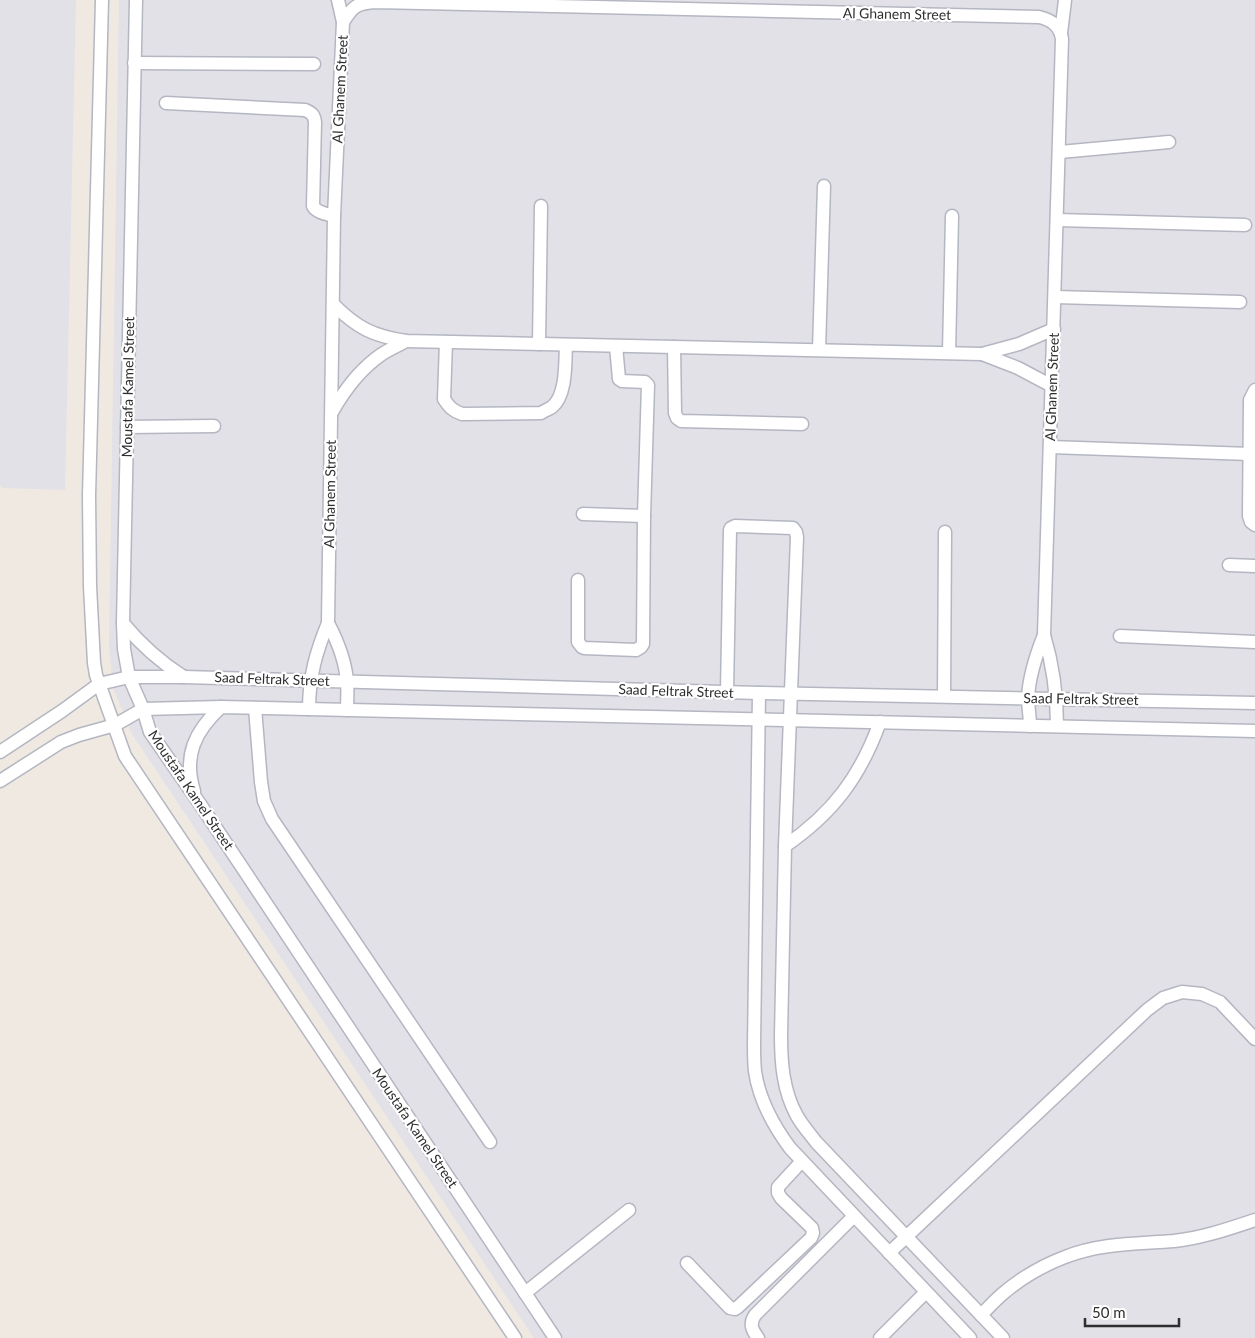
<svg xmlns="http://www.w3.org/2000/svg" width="1255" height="1338" font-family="Lato,sans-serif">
<rect width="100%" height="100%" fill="#efe9e1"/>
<g fill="#e3e1e8">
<path d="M0,0H76L65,490L3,488L0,485Z"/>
<path d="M119,0H1255V1338H534L132,734L113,688L109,645Z"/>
</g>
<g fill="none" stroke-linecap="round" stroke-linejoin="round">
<defs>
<g id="minor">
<path d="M102,0L89,496L90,586L94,663L96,675L125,756L515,1338"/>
<path d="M136,0L123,623L124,649L129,677L143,709L150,732L200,804L555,1338"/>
<path d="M338,0L343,22"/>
<path d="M1061,33L1065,0"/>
<path d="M134,63L314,64"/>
<path d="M166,103L305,110C312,113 314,115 315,122L313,206C317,213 327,214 334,216"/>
<path d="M1060,152L1169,142"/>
<path d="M1057,220L1245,225"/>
<path d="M1055,297L1240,302"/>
<path d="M333,304C357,328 373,336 406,341L982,354L1019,344L1054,329"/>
<path d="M446,342L444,399C449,407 453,411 462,414L541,413C544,411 549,409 552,407C567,395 565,362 566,345"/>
<path d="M539,344L541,206"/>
<path d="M674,347L675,413L677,418L681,421L802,424"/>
<path d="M819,350L824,186"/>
<path d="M949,353L952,216"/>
<path d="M982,354L1018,368L1052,386"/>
<path d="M1255,390L1250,400L1249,516L1251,522L1255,525"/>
<path d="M332,412C345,389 360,369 382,354C390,349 399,345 406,341"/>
<path d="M127,427L214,426"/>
<path d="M1050,447L1250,454"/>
<path d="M583,514L644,516"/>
<path d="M1229,565L1255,566"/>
<path d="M578,580V642L582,647L584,648L636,650L641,647L643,644L644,516L648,385L645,382L622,381L619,379L616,346"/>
<path d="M123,623C141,645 160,662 184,677"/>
<path d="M328,623C338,642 346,661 347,683C348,692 347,701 347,710"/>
<path d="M1120,636L1255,642"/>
<path d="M727,692L730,530L731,528L735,526L793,528L796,532L797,537L785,846L781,1035C781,1063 783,1091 797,1116C802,1125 810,1134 816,1142L1003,1338"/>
<path d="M759,693L754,1044C754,1053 754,1062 755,1071C759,1100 773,1125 790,1148L970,1338"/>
<path d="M944,696L945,532"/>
<path d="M255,708L261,782L264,801L272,819L490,1142"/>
<path d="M309,709C309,677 316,652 328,623L334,216L343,22C353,6 357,3 376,2L1039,17C1052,20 1060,26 1062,39L1044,635C1053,665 1057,694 1057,726"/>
<path d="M1030,726C1030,716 1028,707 1028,698C1029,676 1036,655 1044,635"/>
<path d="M0,752L62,711L99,684L129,677H184L759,693L1255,703"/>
<path d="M0,781L61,742L79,735L115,725L143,709L221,707L1255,731"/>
<path d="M194,791C183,756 195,731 221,707"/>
<path d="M785,846C833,813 860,777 880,722"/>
<path d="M889,1253L1147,1010L1163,998L1182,992L1202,994L1220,1002L1255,1039"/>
<path d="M687,1263L730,1308L735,1309L738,1307L811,1238L813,1233L812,1228L781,1198L778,1193V1187L802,1161"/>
<path d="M525,1293L629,1210"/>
<path d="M981,1315C989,1307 997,1298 1006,1291C1023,1277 1044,1265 1065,1257C1100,1243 1137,1244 1174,1241C1202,1238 1228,1229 1255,1220"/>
<path d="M758,1338C752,1330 749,1324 755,1315L854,1216"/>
<path d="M880,1338L926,1292"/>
</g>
</defs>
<use href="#minor" stroke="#b4b7c1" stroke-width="15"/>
<use href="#minor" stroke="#fff" stroke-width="12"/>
</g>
<g text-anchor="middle" stroke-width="4.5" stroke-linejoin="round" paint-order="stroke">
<g font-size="14" fill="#2e2e2e" stroke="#fff">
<text transform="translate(897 14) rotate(1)" y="5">Al Ghanem Street</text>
<text transform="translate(340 89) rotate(-87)" y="5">Al Ghanem Street</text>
<text transform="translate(128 387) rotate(-89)" y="5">Moustafa Kamel Street</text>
<text transform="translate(1052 387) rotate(-88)" y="5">Al Ghanem Street</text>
<text transform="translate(330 494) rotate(-89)" y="5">Al Ghanem Street</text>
<text transform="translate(272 679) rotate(2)" y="5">Saad Feltrak Street</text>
<text transform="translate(676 691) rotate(2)" y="5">Saad Feltrak Street</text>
<text transform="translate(1081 699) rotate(1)" y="5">Saad Feltrak Street</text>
<text transform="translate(191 790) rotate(56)" y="5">Moustafa Kamel Street</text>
<text transform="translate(415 1128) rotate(56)" y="5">Moustafa Kamel Street</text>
</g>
</g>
<path d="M1085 1318v8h94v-8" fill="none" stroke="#2e2e2e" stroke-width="2.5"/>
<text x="1092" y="1318" font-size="15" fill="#2e2e2e" stroke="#ffffff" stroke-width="4" paint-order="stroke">50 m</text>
</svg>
